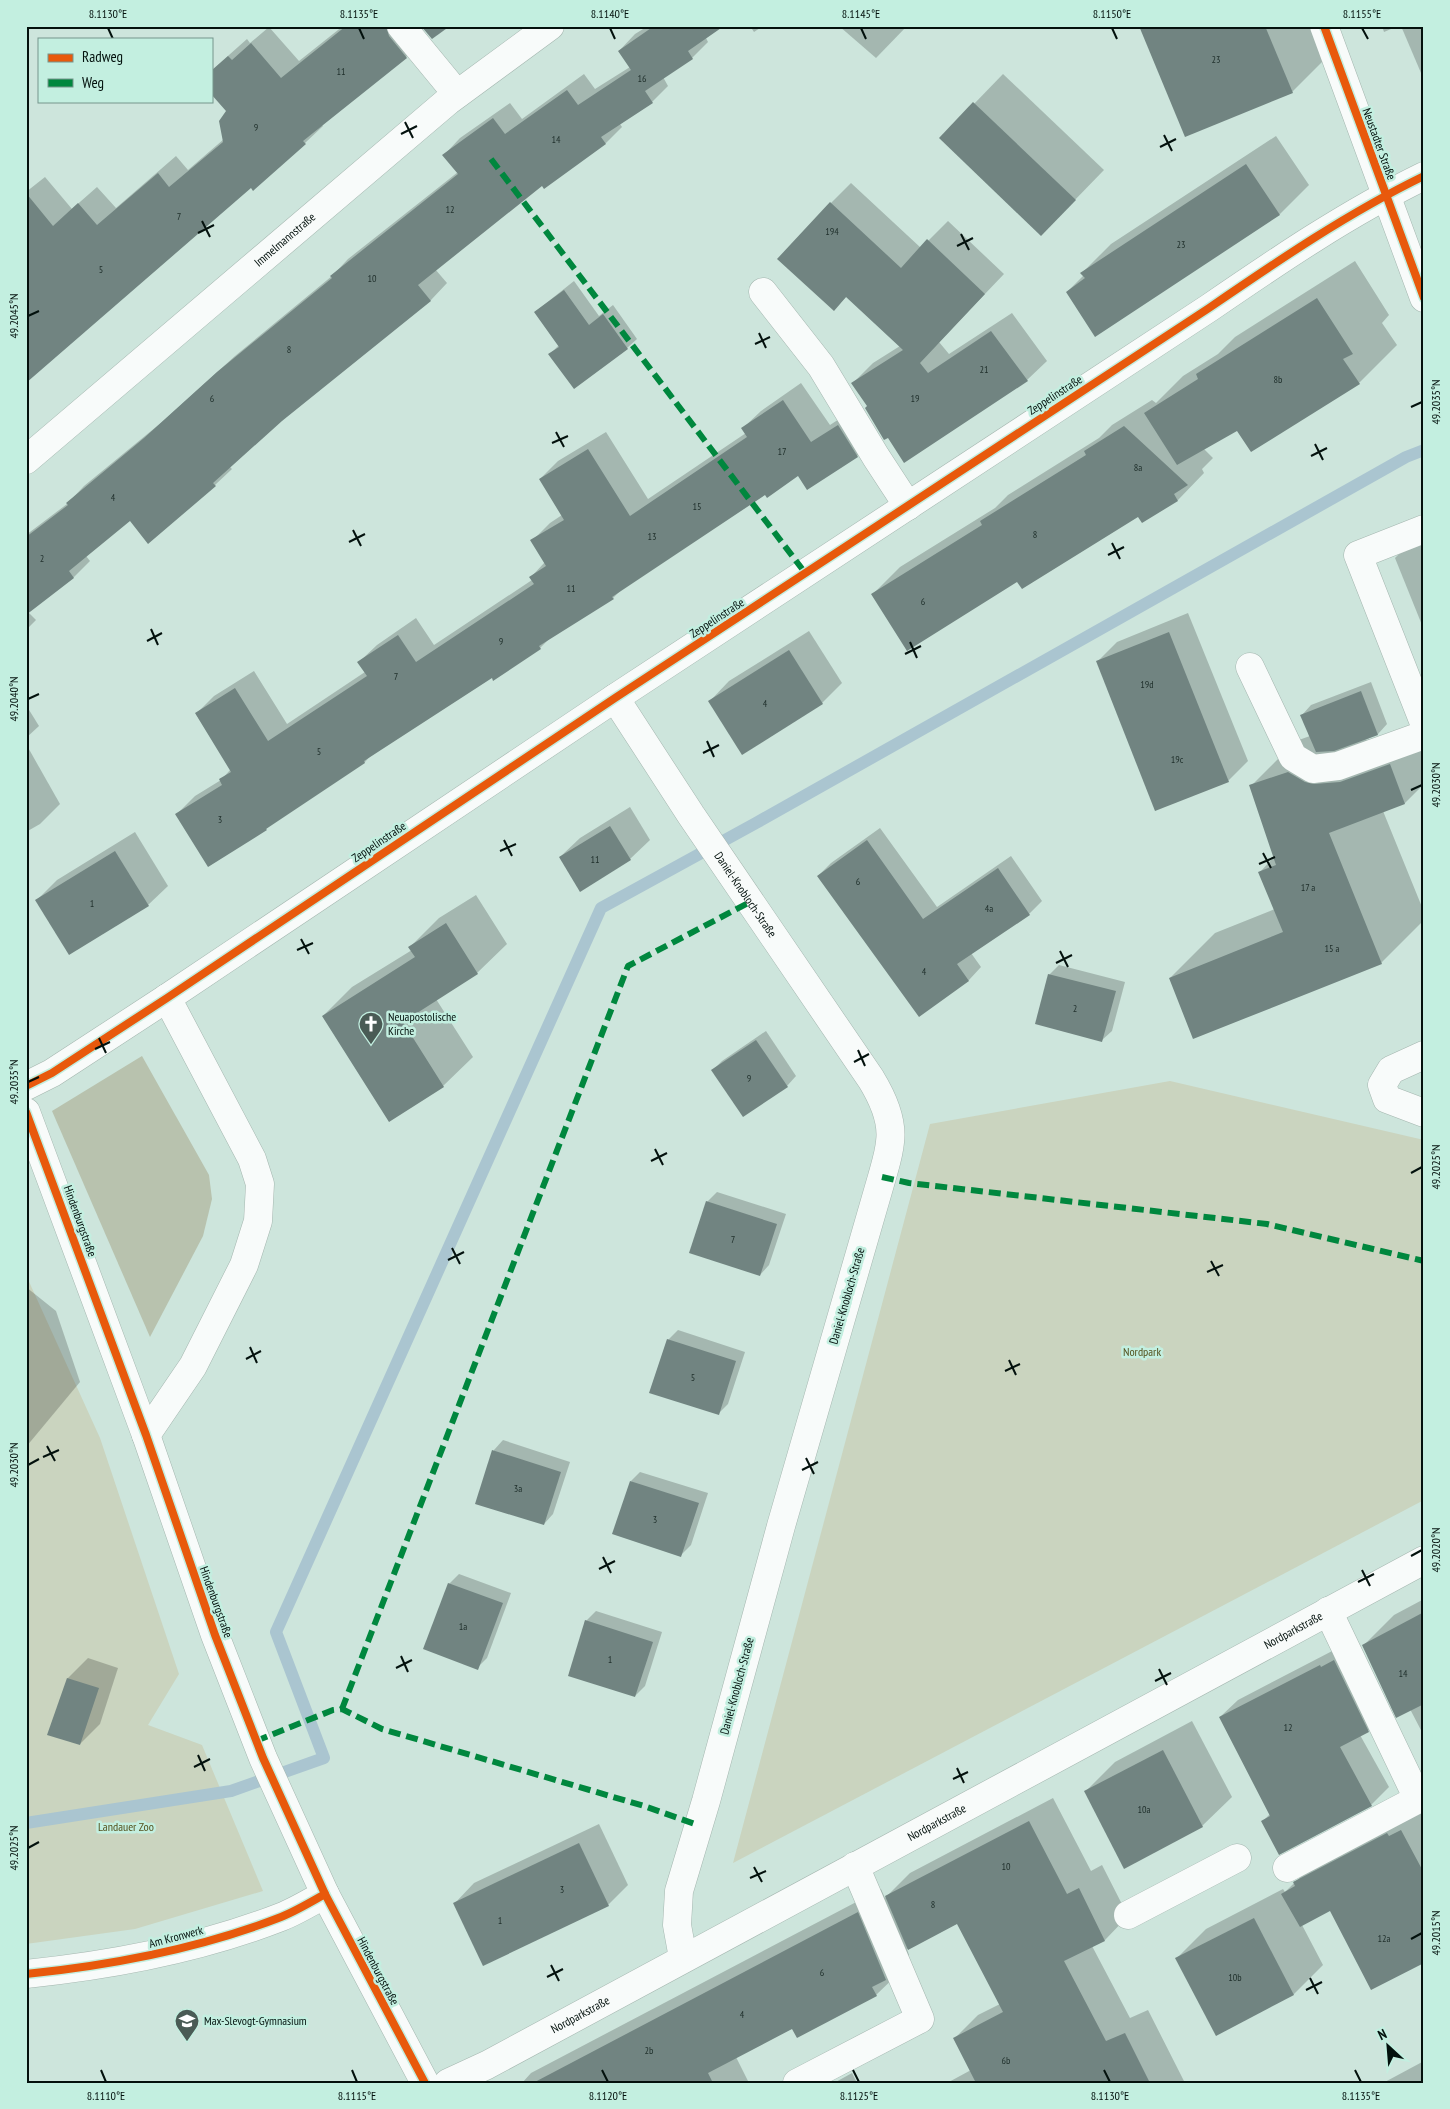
<svg xmlns="http://www.w3.org/2000/svg" width="1450" height="2109" font-family="'PT Sans Narrow',sans-serif">
<rect width="100%" height="100%" fill="#cde5dc"/>
<g fill="#cad4bf">
<path d="M1170,1081L1424,1140V1500L733,1863L930,1124Z"/>
<path d="M26,1275L100,1438L179,1674L148,1725L202,1745L263,1891L135,1929L26,1944Z"/>
</g>
<path fill="#b8c2ae" d="M142,1056L209,1175L212,1199L203,1236L150,1337L52,1111Z"/>
<g fill="#0003">
<path d="M343,26H413L424,39L406,57L322,125L323,126L305,143L26,275V192L45,177L72,209L97,187L116,208L176,156L188,170L224,139L227,111L211,92V71L247,39L250,43L269,27L299,61Z"/>
<path d="M648,26H722L706,38L708,42L692,58L663,77L668,86L652,102L620,124L622,127L606,143L545,187L543,184L435,269L447,283L431,300L281,420L229,466L232,469L215,485L130,519L86,556L90,561L74,577L28,612L36,620L26,630V535L67,504L84,486L162,422L235,356L332,276L348,259L458,172L444,155L460,138L510,103L522,119L584,74L595,89L630,67L619,51L635,34Z"/>
<path d="M750,26H763L754,32Z"/>
<path d="M839,26H907L876,58Z"/>
<path d="M1140,26H1318L1330,54L1292,92Z"/>
<path d="M1382,26H1398L1384,32Z"/>
<path d="M1401,26H1424V80Z"/>
<path d="M1003,74L1104,170L1070,205L941,138Z"/>
<path d="M1276,136L1309,185L1280,214L1095,335L1067,292L1084,275L1082,273L1111,244Z"/>
<path d="M851,183L921,248L948,221L1004,274L939,342L949,354L1012,313L1047,361L1027,380L868,406L853,383L873,363L900,346L847,296L833,310L831,203Z"/>
<path d="M1355,261L1389,315L1382,323L1397,345L1359,383L1238,429L1204,449L1213,458L1202,469L1204,473L1178,500L1143,521L1139,515L1018,580L873,594L900,567L995,508L1008,495L1099,438L1112,425L1152,400L1156,403L1183,376L1218,354L1235,337Z"/>
<path d="M574,281L599,316L613,305L637,339L627,348L550,354L559,345L535,312Z"/>
<path d="M801,383L830,425L856,408L875,438L857,456L798,475L766,494L622,589L613,598L552,636L540,648L492,677L373,753L365,762L273,822L266,829L209,866L177,814L195,796L221,780L231,769L196,714L214,696L254,671L287,724L365,672L359,662L377,645L416,618L434,645L532,580L531,577L545,562L532,541L550,523L562,515L540,479L558,461L606,432L648,499L746,433L743,428L761,411Z"/>
<path d="M1424,535V630L1395,558L1415,538Z"/>
<path d="M1188,613L1248,761L1228,781L1097,662L1117,642Z"/>
<path d="M809,631L842,683L822,703L710,701L729,681Z"/>
<path d="M1371,682L1387,724L1378,734L1365,740L1386,737L1424,724V784L1405,803L1383,811L1424,912V920L1381,963L1170,978L1215,933L1275,909L1260,872L1274,857L1251,786L1296,741L1310,736L1302,715L1311,705Z"/>
<path d="M26,705L39,726L26,738Z"/>
<path d="M26,744L60,804L40,824L26,832Z"/>
<path d="M630,807L650,840L630,859L560,857L580,838Z"/>
<path d="M880,828L937,907L1011,856L1042,901L1029,914L971,953L981,967L969,980L920,1015L818,876L831,863Z"/>
<path d="M135,832L168,886L148,905L37,900L57,880Z"/>
<path d="M476,895L507,944L477,973L436,999L473,1057L443,1086L323,1016L352,987L412,950L410,947L439,918Z"/>
<path d="M1059,965L1125,982L1112,1031L1102,1040L1049,975Z"/>
<path d="M766,1031L796,1076L787,1086L713,1070L722,1061Z"/>
<path d="M717,1192L786,1214L769,1265L760,1275L707,1202Z"/>
<path d="M26,1287L56,1311L80,1382L26,1447Z"/>
<path d="M678,1330L745,1352L728,1404L719,1413L668,1340Z"/>
<path d="M503,1440L570,1462L553,1514L544,1524L477,1503L494,1450Z"/>
<path d="M640,1472L708,1493L691,1545L681,1555L631,1481Z"/>
<path d="M459,1574L511,1593L487,1658L477,1668L449,1584Z"/>
<path d="M1424,1599V1736L1410,1709L1363,1646L1394,1615Z"/>
<path d="M596,1611L662,1632L645,1686L635,1696L586,1621Z"/>
<path d="M1338,1648L1385,1713L1368,1731L1360,1735L1389,1787L1371,1805L1279,1853L1262,1822L1270,1814L1220,1717L1238,1700Z"/>
<path d="M88,1658L118,1668L100,1724L80,1744L49,1734L68,1678Z"/>
<path d="M1192,1721L1232,1797L1202,1826L1086,1791L1115,1762Z"/>
<path d="M1053,1798L1091,1871L1102,1865L1128,1916L1105,1940L1092,1946L1130,2018L1148,2010L1185,2083H947L971,2070L954,2039L978,2015L1000,2004L958,1923L907,1949L909,1955L897,1967L900,1972L876,1995L793,2028L736,2057L749,2083H522L531,2073L881,1889L885,1898L910,1873Z"/>
<path d="M1424,1804V1961L1330,1910L1302,1925L1323,1965L1294,1994L1216,2034L1177,1958L1206,1929L1283,1889L1285,1892L1326,1852Z"/>
<path d="M599,1824L628,1885L608,1905L455,1903L474,1883Z"/>
<path d="M1424,2061V2083H1383Z"/>
<path d="M852,2073L857,2083H834Z"/>
</g>
<g fill="none" stroke-linecap="round" stroke-linejoin="round">
<path stroke="#aac5d0" stroke-width="12" d="M26,1823L231,1791L324,1758L276,1632L601,908L756,823L1406,457L1424,450"/>
</g>
<g fill="#718481">
<path d="M346,26H386L389,36L407,58L303,141L306,144L253,191L251,188L26,383V193L53,226L78,203L97,225L158,173L169,187L223,142L219,121L226,111L211,94V71L228,56L232,60L251,43L281,78Z"/>
<path d="M421,26H450L432,39Z"/>
<path d="M654,26H724L688,51L693,59L645,91L653,103L601,137L606,144L544,189L542,186L418,285L431,301L282,421L213,483L216,486L148,544L130,521L69,571L74,578L26,615V537L68,505L66,503L144,438L217,372L332,278L330,276L458,174L442,155L493,118L505,134L567,90L578,105L631,70L618,51Z"/>
<path d="M1139,26H1265L1293,93L1185,137Z"/>
<path d="M973,102L1076,200L1041,236L939,138Z"/>
<path d="M1246,164L1280,215L1095,337L1066,292L1085,278L1080,273Z"/>
<path d="M830,202L901,268L927,239L985,294L920,363L928,373L991,331L1028,381L904,463L888,438L884,440L865,408L867,406L851,383L903,350L846,297L834,311L777,259Z"/>
<path d="M564,290L589,325L603,314L628,349L574,389L548,354L559,347L534,312Z"/>
<path d="M1317,298L1353,354L1343,359L1360,384L1251,452L1237,431L1177,465L1144,413L1198,379L1196,374Z"/>
<path d="M783,400L811,442L838,425L858,457L807,490L798,476L767,498L765,495L612,597L614,599L539,646L541,649L493,681L492,678L364,761L365,763L266,829L267,830L208,867L175,814L222,785L219,779L231,772L195,713L235,688L268,741L367,676L357,662L398,635L416,662L534,584L529,577L546,566L530,540L564,520L539,479L588,449L630,516L747,437L741,428Z"/>
<path d="M1124,426L1188,485L1174,494L1178,501L1142,523L1138,517L1022,589L1017,582L907,651L871,594L982,525L980,521L1086,455L1084,451Z"/>
<path d="M1169,632L1229,782L1155,811L1096,661Z"/>
<path d="M789,650L823,704L742,755L708,701Z"/>
<path d="M1361,691L1378,735L1334,751L1316,752L1300,715Z"/>
<path d="M1390,764L1405,804L1329,833L1382,964L1193,1039L1169,978L1283,932L1258,872L1276,865L1249,785L1288,772L1305,782L1314,784L1340,782Z"/>
<path d="M610,826L631,860L580,892L559,857Z"/>
<path d="M867,840L923,919L998,868L1030,915L957,964L969,981L919,1017L817,876Z"/>
<path d="M115,851L149,906L69,955L35,900Z"/>
<path d="M446,923L478,974L403,1022L444,1087L389,1122L322,1016L415,957L408,947Z"/>
<path d="M1048,974L1116,991L1102,1042L1035,1024Z"/>
<path d="M756,1040L788,1087L743,1117L711,1070Z"/>
<path d="M706,1201L777,1224L760,1276L689,1253Z"/>
<path d="M667,1339L736,1361L719,1415L649,1393Z"/>
<path d="M492,1450L561,1472L544,1525L475,1504Z"/>
<path d="M630,1481L699,1503L681,1557L612,1534Z"/>
<path d="M448,1583L503,1603L478,1670L423,1649Z"/>
<path d="M1424,1612V1704L1396,1718L1362,1645Z"/>
<path d="M585,1620L653,1642L635,1697L568,1676Z"/>
<path d="M1334,1660L1369,1732L1340,1747L1372,1806L1279,1855L1261,1821L1270,1816L1219,1717L1320,1665L1321,1667Z"/>
<path d="M67,1678L99,1688L80,1745L47,1735Z"/>
<path d="M1163,1750L1203,1827L1124,1869L1084,1791Z"/>
<path d="M1029,1821L1067,1894L1079,1888L1105,1941L1064,1961L1106,2041L1125,2033L1150,2083H976L953,2038L1003,2012L957,1924L908,1950L885,1896Z"/>
<path d="M1401,1830L1424,1873V1963L1371,1990L1330,1911L1300,1927L1281,1894L1295,1886L1293,1882L1387,1833L1389,1836Z"/>
<path d="M579,1843L609,1906L483,1966L453,1903Z"/>
<path d="M858,1912L886,1980L872,1987L877,1996L797,2038L792,2029L708,2073L713,2083H533Z"/>
<path d="M1254,1918L1294,1995L1216,2036L1175,1958Z"/>
</g>
<g fill="none" stroke-linecap="round" stroke-linejoin="round">
<defs>
<g id="minor">
<path d="M401,26L457,94"/>
<path d="M1324,26L1424,298"/>
<path d="M763,292L821,366L876,457L908,506"/>
<path id="s1" d="M26,460L448,101L550,26"/>
<path d="M1424,529L1358,555L1424,723"/>
<path d="M1250,667L1293,757L1313,769L1338,766L1424,735"/>
<path id="s2" d="M615,698L691,815L871,1079C882,1097 893,1121 890,1142C889,1154 885,1166 882,1177L781,1526L706,1801L679,1891L677,1925L683,1958"/>
<path d="M1424,1055L1391,1070L1382,1085L1387,1099L1424,1113"/>
<path d="M26,1086L52,1073L167,998L615,698L1209,308C1279,260 1348,213 1424,176"/>
<path d="M26,1112L146,1435L215,1635L263,1758L325,1894L425,2083"/>
<path d="M146,1435L193,1366L244,1265L258,1221L260,1184L252,1159L167,998"/>
<path d="M1328,1611L1418,1799"/>
<path d="M1287,1868L1424,1796"/>
<path d="M1128,1915L1237,1858"/>
<path d="M26,1974C114,1965 199,1949 281,1917C296,1911 311,1902 325,1894"/>
<path id="s3" d="M448,2083L487,2065L1424,1560"/>
<path d="M797,2083L920,2019L855,1866"/>
</g>
</defs>
<use href="#minor" stroke="#a4b6af" stroke-width="29"/>
<use href="#minor" stroke="#f8fbfa" stroke-width="28"/>
<g stroke="#00873e" stroke-width="6" stroke-dasharray="12 6" stroke-linecap="butt">
<path d="M491,159L806,574"/>
<path d="M882,1177L909,1183L1267,1224L1424,1261"/>
<path d="M342,1709L628,966L750,902"/>
<path d="M256,1741L333,1710L342,1709L382,1729L644,1806L698,1825"/>
</g>
<defs>
<g id="cycleway">
<path d="M1324,26L1424,298"/>
<path d="M26,1086L52,1073L167,998L615,698L1209,308C1279,260 1348,213 1424,176"/>
<path d="M26,1112L146,1435L215,1635L263,1758L325,1894L425,2083"/>
<path d="M26,1974C114,1965 199,1949 281,1917C296,1911 311,1902 325,1894"/>
</g>
</defs>
<use href="#cycleway" stroke="#c3efe0" stroke-width="11"/>
<use href="#cycleway" stroke="#e8590c" stroke-width="8"/>
</g>
<path fill="none" stroke="#03110d" stroke-width="2" d="M108,28L113,39M359,28L364,39M610,28L615,39M861,28L866,39M1112,28L1117,39M1362,28L1368,39M405,122L413,138M401,134L417,126M1164,135L1172,151M1160,147L1176,139M202,221L210,237M198,233L214,225M961,234L969,250M957,246L973,238M28,316L39,311M759,333L766,348M755,344L770,337M1411,407L1422,402M556,432L564,447M552,443L568,436M1315,444L1323,460M1311,456L1327,448M353,530L361,546M349,542L365,534M1112,543L1120,559M1108,555L1124,547M151,629L158,645M147,641L162,633M910,642L917,658M905,654L921,646M28,699L39,694M707,741L714,757M703,753L719,745M1411,790L1422,785M504,840L512,856M500,851L516,844M1263,853L1271,868M1259,864L1275,857M301,939L309,954M297,950L313,943M1060,951L1068,967M1056,963L1072,955M99,1038L106,1053M95,1049L110,1042M858,1050L865,1066M854,1062L869,1054M28,1082L39,1077M655,1149L663,1165M651,1161L667,1153M1411,1173L1422,1167M452,1248L460,1264M448,1260L464,1252M1211,1261L1219,1276M1207,1272L1223,1265M250,1347L257,1363M246,1359L261,1351M1009,1360L1016,1375M1005,1371L1020,1364M47,1446L55,1461M43,1457L59,1450M806,1458L814,1474M28,1465L39,1459M802,1470L818,1462M1411,1556L1422,1550M603,1557L611,1573M599,1569L615,1561M1362,1570L1370,1586M1358,1582L1374,1574M401,1656L408,1672M396,1668L412,1660M1159,1669L1167,1685M1155,1681L1171,1673M198,1755L205,1771M194,1767L210,1759M957,1768L964,1783M953,1779L968,1772M28,1848L39,1842M754,1867L762,1882M750,1878L766,1871M1411,1939L1422,1933M551,1965L559,1981M547,1977L563,1969M1310,1978L1318,1994M1306,1990L1322,1982M101,2070L106,2082M352,2070L357,2082M602,2070L608,2082M853,2070L859,2082M1104,2070L1110,2082M1355,2070L1361,2082"/>
<defs>
<symbol id="church-pin" viewBox="-11 -11 22 30"><path d="M0 17L-7.5 6A9.5 9.5 0 1 1 7.5 6Z" fill="#4a5b55" stroke="#c3efe0"/><path d="M-1.2-6h2.4v3.5h3.3v2.4h-3.3V6h-2.4V-.1h-3.3v-2.4h3.3Z" fill="#fff"/></symbol>
<symbol id="school-pin" viewBox="-11 -11 22 30"><path d="M0 17L-7.5 6A9.5 9.5 0 1 1 7.5 6Z" fill="#4a5b55" stroke="#c3efe0"/><path d="M0-5L7-2L0 1L-7-2ZM-4 1L0 2.5L4 1V4Q0 6-4 4Z" fill="#fff"/></symbol>
</defs>
<g fill-rule="evenodd">
<use href="#church-pin" x="357" y="1010" width="28" height="38"/>
<use href="#school-pin" x="173" y="2007" width="28" height="38"/>
</g>
<g text-anchor="middle" stroke-width="5" stroke-linejoin="round" paint-order="stroke">
<g font-size="10" fill="#1e2e2a">
<text x="1216" y="63">23</text>
<text x="341" y="75">11</text>
<text x="642" y="82">16</text>
<text x="256" y="131">9</text>
<text x="556" y="143">14</text>
<text x="450" y="213">12</text>
<text x="179" y="220">7</text>
<text x="832" y="235">194</text>
<text x="1181" y="248">23</text>
<text x="101" y="273">5</text>
<text x="372" y="282">10</text>
<text x="289" y="353">8</text>
<text x="984" y="373">21</text>
<text x="1278" y="383">8b</text>
<text x="212" y="402">6</text>
<text x="915" y="402">19</text>
<text x="782" y="455">17</text>
<text x="1138" y="471">8a</text>
<text x="113" y="501">4</text>
<text x="697" y="510">15</text>
<text x="1035" y="538">8</text>
<text x="652" y="540">13</text>
<text x="42" y="562">2</text>
<text x="571" y="592">11</text>
<text x="923" y="605">6</text>
<text x="501" y="645">9</text>
<text x="396" y="680">7</text>
<text x="1147" y="688">19d</text>
<text x="765" y="707">4</text>
<text x="319" y="755">5</text>
<text x="1177" y="763">19c</text>
<text x="220" y="823">3</text>
<text x="595" y="863">11</text>
<text x="858" y="885">6</text>
<text x="1308" y="891">17 a</text>
<text x="92" y="907">1</text>
<text x="989" y="912">4a</text>
<text x="1332" y="952">15 a</text>
<text x="924" y="975">4</text>
<text x="1075" y="1012">2</text>
<text x="749" y="1082">9</text>
<text x="733" y="1243">7</text>
<text x="693" y="1381">5</text>
<text x="518" y="1492">3a</text>
<text x="655" y="1523">3</text>
<text x="463" y="1630">1a</text>
<text x="610" y="1663">1</text>
<text x="1403" y="1677">14</text>
<text x="1288" y="1731">12</text>
<text x="1144" y="1813">10a</text>
<text x="1006" y="1870">10</text>
<text x="562" y="1893">3</text>
<text x="933" y="1908">8</text>
<text x="500" y="1924">1</text>
<text x="1384" y="1942">12a</text>
<text x="822" y="1976">6</text>
<text x="1235" y="1981">10b</text>
<text x="742" y="2018">4</text>
<text x="649" y="2054">2b</text>
<text x="1006" y="2064">6b</text>
</g>
<g font-size="12" fill="#03110d" stroke="#c3efe0">
<text transform="translate(1379 144) rotate(70)" y="4">Neustadter Straße</text>
<text dy="4" stroke="none"><textPath href="#s1" startOffset="340">Immelmannstraße</textPath></text>
<text transform="translate(1055 395) rotate(-33)" y="4">Zeppelinstraße</text>
<text transform="translate(717 618) rotate(-33)" y="4">Zeppelinstraße</text>
<text transform="translate(379 842) rotate(-34)" y="4">Zeppelinstraße</text>
<text dy="4" stroke="none"><textPath href="#s2" startOffset="236">Daniel-Knobloch-Straße</textPath></text>
<text transform="translate(80 1221) rotate(70)" y="4">Hindenburgstraße</text>
<text transform="translate(847 1296) rotate(-74)" y="4">Daniel-Knobloch-Straße</text>
<text transform="translate(216 1602) rotate(70)" y="4">Hindenburgstraße</text>
<text dy="4" stroke="none"><textPath href="#s3" startOffset="959">Nordparkstraße</textPath></text>
<text transform="translate(737 1686) rotate(-75)" y="4">Daniel-Knobloch-Straße</text>
<text dy="4" stroke="none"><textPath href="#s3" startOffset="554">Nordparkstraße</textPath></text>
<text transform="translate(176 1937) rotate(-15)" y="4">Am Kronwerk</text>
<text transform="translate(378 1971) rotate(62)" y="4">Hindenburgstraße</text>
<text dy="4" stroke="none"><textPath href="#s3" startOffset="149">Nordparkstraße</textPath></text>
</g>
<g font-size="12" fill="#03110d" stroke="#c3efe0" text-anchor="start">
<text x="388" y="1021">Neuapostolische<tspan x="388" dy="14">Kirche</tspan></text>
<text x="204" y="2025">Max-Slevogt-Gymnasium</text>
</g>
<g font-size="12" fill="#54511d" stroke="#c3efe0">
<text x="1142" y="1356">Nordpark</text>
<text x="126" y="1831">Landauer Zoo</text>
</g>
</g>
<rect width="1450" height="2109" fill="none" stroke="#c3efe0" stroke-width="55"/>
<rect x="38" y="38" width="175" height="65" fill="#c3efe0" stroke="#76968c"/>
<rect x="48" y="54" width="25" height="8" fill="#e8590c" stroke="#76968c"/>
<text x="82" y="62" font-size="15" fill="#03110d">Radweg</text>
<rect x="48" y="79" width="25" height="8" fill="#00873e" stroke="#76968c"/>
<text x="82" y="88" font-size="15" fill="#03110d">Weg</text>
<g transform="translate(1388 2046) rotate(334)" stroke="#c3efe0" stroke-width="4" paint-order="stroke">
<path d="M0-4L9 19L0 12L-9 19Z" fill="#03110d"/>
<text y="-8" font-size="14" font-weight="bold" text-anchor="middle" fill="#03110d">N</text>
</g>
<rect x="28" y="28" width="1394" height="2054" fill="none" stroke="#03110d" stroke-width="2"/>
<g font-size="12" text-anchor="middle" fill="#03110d">
<text x="108" y="18">8.1130°E</text>
<text x="359" y="18">8.1135°E</text>
<text x="610" y="18">8.1140°E</text>
<text x="861" y="18">8.1145°E</text>
<text x="1112" y="18">8.1150°E</text>
<text x="1362" y="18">8.1155°E</text>
<text transform="translate(14 316) rotate(-90)" y="4">49.2045°N</text>
<text transform="translate(1436 402) rotate(-90)" y="4">49.2035°N</text>
<text transform="translate(14 699) rotate(-90)" y="4">49.2040°N</text>
<text transform="translate(1436 785) rotate(-90)" y="4">49.2030°N</text>
<text transform="translate(14 1082) rotate(-90)" y="4">49.2035°N</text>
<text transform="translate(1436 1167) rotate(-90)" y="4">49.2025°N</text>
<text transform="translate(14 1465) rotate(-90)" y="4">49.2030°N</text>
<text transform="translate(1436 1550) rotate(-90)" y="4">49.2020°N</text>
<text transform="translate(14 1848) rotate(-90)" y="4">49.2025°N</text>
<text transform="translate(1436 1933) rotate(-90)" y="4">49.2015°N</text>
<text x="106" y="2100">8.1110°E</text>
<text x="357" y="2100">8.1115°E</text>
<text x="608" y="2100">8.1120°E</text>
<text x="859" y="2100">8.1125°E</text>
<text x="1110" y="2100">8.1130°E</text>
<text x="1361" y="2100">8.1135°E</text>
</g>
</svg>
